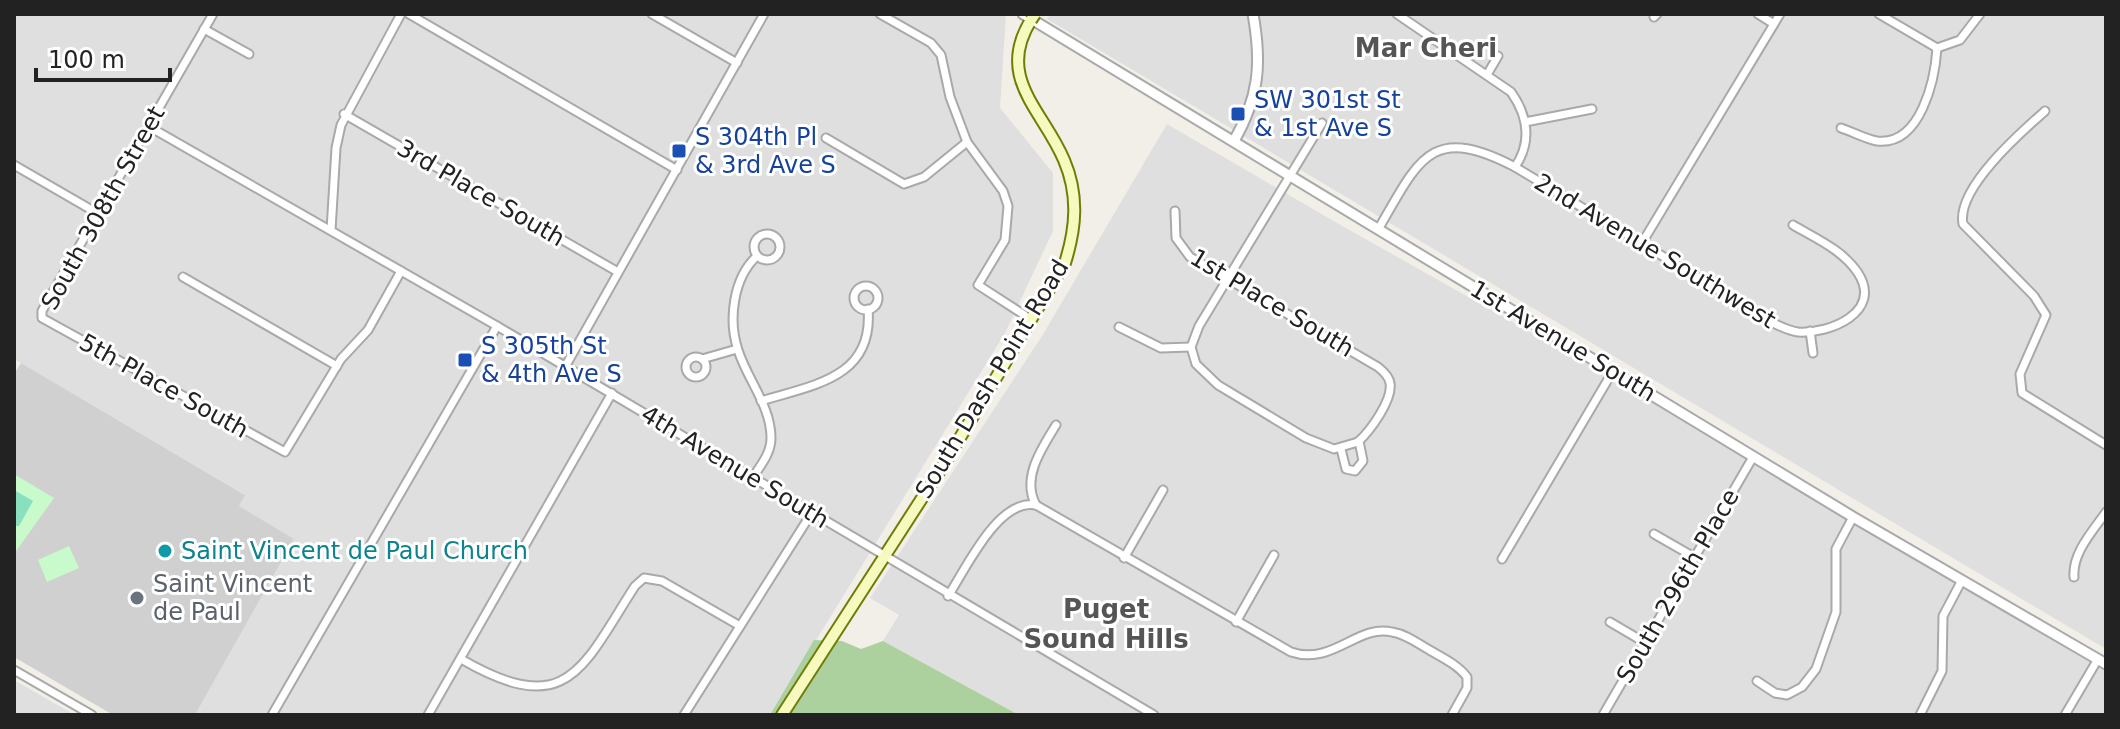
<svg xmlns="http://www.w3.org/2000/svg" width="2120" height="729" font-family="'DejaVu Sans',sans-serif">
<rect width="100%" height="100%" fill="#f2efe9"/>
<g fill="#e0dfdf">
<path d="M14,14H1006L1000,108L1053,173V231L1005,333L770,715H195L294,539L238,506L244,494L14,359Z"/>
<path d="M1051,14H2106V649L1047,19Z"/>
<path d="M1167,124L1337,223L2106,656V715H1019L883,641L899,615L870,598L1042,336Z"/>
<path d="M14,680L75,715H14Z"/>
</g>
<path fill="#d0d0d0" d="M21,363L245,495L239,506L294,539L195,715H113L14,657V374Z"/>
<path fill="#add19e" d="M814,640L842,641L861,649L883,641L1019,715H770Z"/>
<g fill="#c8facc">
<path d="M14,474L54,498L14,554Z"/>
<path d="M69,546L79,568L47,582L38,560Z"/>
</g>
<path fill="#88e0be" d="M14,490L33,501L19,526H14Z"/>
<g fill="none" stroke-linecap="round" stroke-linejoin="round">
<defs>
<g id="minor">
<path d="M213,14L42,311V318L285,452L341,359L368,330L401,271"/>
<path d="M409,14L677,170"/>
<path d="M652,14L737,63"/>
<path d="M880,14L931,43L941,55L950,97L967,142L1003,191L1008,206L1005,240L978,285L1032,320"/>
<path d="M1397,14L1511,92C1528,116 1532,142 1515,167"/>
<path d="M1758,14L1774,24"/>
<path d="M1879,14L1937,48"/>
<path d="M1654,17L1657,14"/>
<path d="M204,29L249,54"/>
<path d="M1937,48L1960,40L1980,14"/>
<path d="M1488,73L1498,56"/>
<path d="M2045,111C2020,133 1956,189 1963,224L2034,296L2046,315L2020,374L2022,393L2106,445"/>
<path d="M344,114L618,272"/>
<path d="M1525,122L1592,109"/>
<path d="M148,126L497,326L1154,715"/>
<path d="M1841,128C1853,132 1866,139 1877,141C1921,146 1935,79 1937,48"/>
<path d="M826,138L904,184L924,177L967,142"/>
<path d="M14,165L97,213"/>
<path d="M1175,211L1176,238L1190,257L1378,367C1383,371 1389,376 1390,383C1393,400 1370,431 1358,442L1334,449L1306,438L1218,385L1196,364L1191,347L1199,326L1322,123"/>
<path d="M1379,228C1419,159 1431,123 1515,167L1775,324C1782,327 1790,331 1798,332C1830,334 1883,312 1858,273C1843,250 1815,238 1793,225"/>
<path d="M331,230L336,148L341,125L401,14"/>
<circle cx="767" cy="247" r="13"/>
<path d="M1642,243L1780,14"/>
<path d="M183,277L337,366"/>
<circle cx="866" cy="298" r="12"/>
<path d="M1119,327L1161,348L1191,347"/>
<path d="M1810,331L1813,353"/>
<circle cx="696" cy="367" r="10"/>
<path d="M702,359L737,349"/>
<path d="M565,367L764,14"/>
<path d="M761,401C813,385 874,378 868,309"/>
<path d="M1341,449L1346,469L1355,471L1363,461L1359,441"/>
<path d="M753,477C761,465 771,453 771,438C771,406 747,379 738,350C728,320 733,278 757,256"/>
<path d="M1036,505C1021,478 1042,448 1056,425"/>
<path d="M1654,534L1694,557"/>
<path d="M1124,558L1163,490"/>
<path d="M1502,559L1613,371"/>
<path d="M2074,577C2072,553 2093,531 2106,512"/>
<path d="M948,596C966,569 998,498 1036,505L1291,652C1333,666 1357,624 1392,632C1405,634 1416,642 1426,648C1441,657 1457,664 1467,677V688L1452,715"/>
<path d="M1236,622L1274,555"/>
<path d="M1610,622L1644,642"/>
<path d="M461,659C568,721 582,668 635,586L644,578L662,581L740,626"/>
<path d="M14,670L92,715"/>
<path d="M1757,681L1775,693L1787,695L1802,687L1816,669L1836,612V549L1853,517"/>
<path d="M272,715L497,326"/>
<path d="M428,715L612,393"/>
<path d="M684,715L811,514"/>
<path d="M1603,715L1753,457"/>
<path d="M1920,715L1942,671L1943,616L1961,582"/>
<path d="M2065,715L2098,659"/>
</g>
<g id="tertiary">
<path d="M1023,14L1853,517L2106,664"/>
<path d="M1234,141C1259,97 1262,64 1253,14"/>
</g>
<path id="secondary" d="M782,715L946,461L1065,263C1076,228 1079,195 1064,160C1043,110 995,78 1031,20"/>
</defs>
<use href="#minor" stroke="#a9a9a9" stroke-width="11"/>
<use href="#tertiary" stroke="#a9a9a9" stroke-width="13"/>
<use href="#secondary" stroke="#707d05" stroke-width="14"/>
<use href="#minor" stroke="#fff" stroke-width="7"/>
<use href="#tertiary" stroke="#fff" stroke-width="9"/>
<use href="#secondary" stroke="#f7fabf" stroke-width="10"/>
<defs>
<path id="secondary-bridge" d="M1031,20L1035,14"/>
</defs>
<use href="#secondary-bridge" stroke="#707d05" stroke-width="14" stroke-linecap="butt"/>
<use href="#secondary-bridge" stroke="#f7fabf" stroke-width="10"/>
</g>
<g fill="#1a4fb4" stroke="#fff" stroke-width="3">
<rect x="1230" y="106" width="16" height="16" rx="4"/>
<rect x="671" y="143" width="16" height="16" rx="4"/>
<rect x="457" y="352" width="16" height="16" rx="4"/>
</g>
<circle fill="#0f9aa8" stroke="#fff" stroke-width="3" cx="165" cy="551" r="8"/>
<circle fill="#6b7280" stroke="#fff" stroke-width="3" cx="137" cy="598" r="8"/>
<g text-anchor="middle" stroke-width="6" stroke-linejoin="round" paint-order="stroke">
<g font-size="24" fill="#164399" stroke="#fff" text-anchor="start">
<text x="1254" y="108">SW 301st St<tspan x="1254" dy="28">&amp; 1st Ave S</tspan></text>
<text x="695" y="145">S 304th Pl<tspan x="695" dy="28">&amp; 3rd Ave S</tspan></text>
<text x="481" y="354">S 305th St<tspan x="481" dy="28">&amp; 4th Ave S</tspan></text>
</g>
<g font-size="24" fill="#222" stroke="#fff">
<text transform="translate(481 193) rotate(30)" y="8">3rd Place South</text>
<text transform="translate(103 208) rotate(-61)" y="8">South 308th Street</text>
<text transform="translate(1655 251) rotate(31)" y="8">2nd Avenue Southwest</text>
<text transform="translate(1272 303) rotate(31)" y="8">1st Place South</text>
<text transform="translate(1563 341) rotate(31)" y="8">1st Avenue South</text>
<text transform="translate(992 379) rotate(-59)" y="8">South Dash Point Road</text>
<text transform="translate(164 386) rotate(29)" y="8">5th Place South</text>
<text transform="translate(735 467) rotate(31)" y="8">4th Avenue South</text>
<text transform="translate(1678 586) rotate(-60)" y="8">South 296th Place</text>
</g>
<g font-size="24" fill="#0d838f" stroke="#fff" text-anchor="start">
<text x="181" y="559">Saint Vincent de Paul Church</text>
</g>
<g font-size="24" fill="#5b616d" stroke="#fff" text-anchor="start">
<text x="153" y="592">Saint Vincent<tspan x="153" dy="28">de Paul</tspan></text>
</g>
<g font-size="26" font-weight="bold" fill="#555" stroke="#fff">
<text x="1426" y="57">Mar Cheri</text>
<text x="1106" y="618">Puget<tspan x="1106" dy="30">Sound Hills</tspan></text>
</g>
</g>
<rect width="2120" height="729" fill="none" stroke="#222222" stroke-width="32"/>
<path d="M36 68v12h134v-12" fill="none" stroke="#222222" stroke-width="4"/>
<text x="48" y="68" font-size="24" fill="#222222" stroke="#ffffff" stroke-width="6" paint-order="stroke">100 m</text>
</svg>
